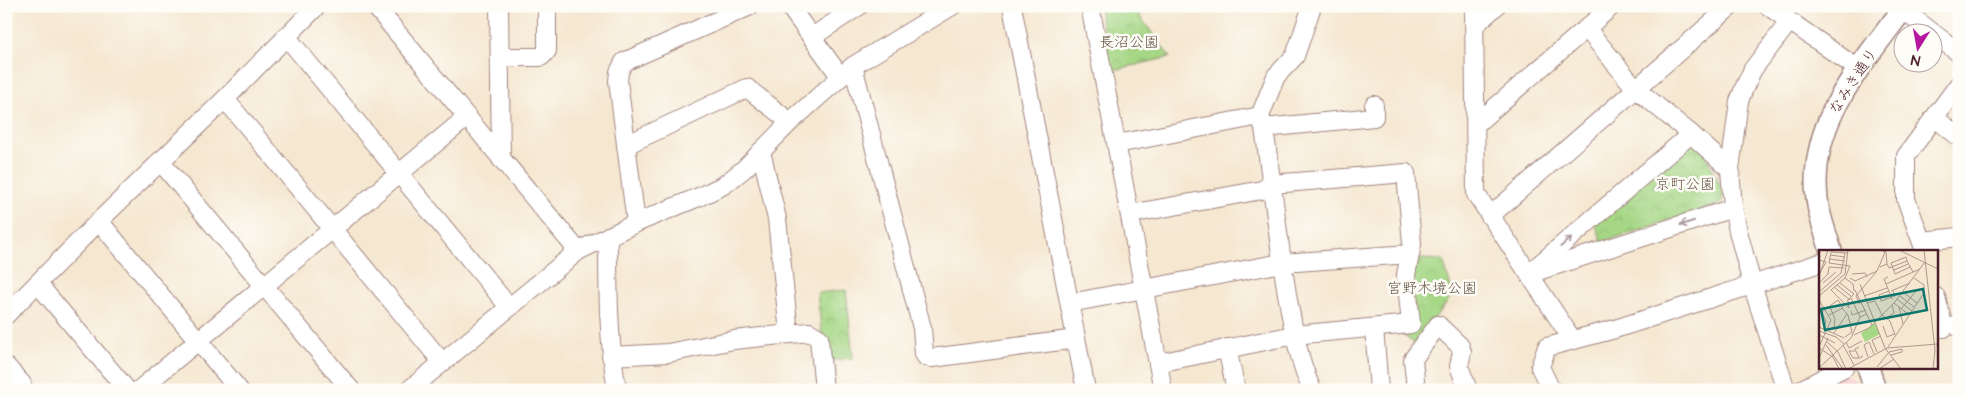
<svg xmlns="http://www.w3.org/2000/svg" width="1965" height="396" font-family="'Architects Daughter','Klee One',sans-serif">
<defs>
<pattern id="park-crowns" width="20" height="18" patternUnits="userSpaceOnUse" patternTransform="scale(1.25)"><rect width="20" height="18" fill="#a6d785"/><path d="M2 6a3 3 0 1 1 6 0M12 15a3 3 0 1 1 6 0" fill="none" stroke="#90b873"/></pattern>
</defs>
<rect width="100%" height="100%" fill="#fdfcf7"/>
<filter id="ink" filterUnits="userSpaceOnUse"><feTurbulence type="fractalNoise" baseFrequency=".02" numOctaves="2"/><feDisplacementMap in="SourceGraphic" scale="10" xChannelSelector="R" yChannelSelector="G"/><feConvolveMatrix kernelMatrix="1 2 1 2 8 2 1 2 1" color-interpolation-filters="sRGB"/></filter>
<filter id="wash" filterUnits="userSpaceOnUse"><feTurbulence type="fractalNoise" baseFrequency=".0096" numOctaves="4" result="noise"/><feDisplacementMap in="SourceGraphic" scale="20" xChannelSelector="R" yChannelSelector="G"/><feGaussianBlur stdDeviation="1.12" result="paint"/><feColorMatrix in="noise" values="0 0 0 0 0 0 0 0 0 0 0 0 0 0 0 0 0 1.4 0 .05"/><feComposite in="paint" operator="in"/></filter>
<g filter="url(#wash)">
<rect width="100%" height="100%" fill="#f5e7d0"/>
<path fill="#f7cfd4" d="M1845,375L1855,380L1860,390H1814Z"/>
<g fill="url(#park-crowns)" stroke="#787b58">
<path d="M1099,6H1132L1170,57L1110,71Z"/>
<path d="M1689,140L1699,141L1724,194L1721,204L1602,242L1595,223Z"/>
<path d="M1420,259L1443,260L1453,294L1415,344L1396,330H1415L1412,272Z"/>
<path d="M846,290L853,358L825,361L817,293Z"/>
</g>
</g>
<g filter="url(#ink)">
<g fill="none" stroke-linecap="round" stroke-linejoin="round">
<defs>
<g id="minor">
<path d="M375,6L578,251"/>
<path d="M499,6L501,159"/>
<path d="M789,6L840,76"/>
<path d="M1012,6L1086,390"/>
<path d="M1090,6L1163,390"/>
<path d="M1474,6L1476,194L1572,339"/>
<path d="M1768,6L1858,69"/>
<path d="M1898,6L1959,53"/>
<path d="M1475,25L1496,6"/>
<path d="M1587,29L1636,89L1691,134L1730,169"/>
<path d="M286,36L509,307"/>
<path d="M812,37L859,6"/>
<path d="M500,57H541L547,51V6"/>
<path d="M853,66L922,328L924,354L926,357L932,358L1076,339"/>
<path d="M225,99L442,362"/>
<path d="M1260,116L1264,128C1272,183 1278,239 1287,294C1293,327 1298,359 1312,390"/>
<path d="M1935,118L1959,137"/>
<path d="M1476,124L1612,6"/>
<path d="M1264,128L1374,117V105"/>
<path d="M1117,144L1260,116L1276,76L1295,56L1312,6"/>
<path d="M626,145L747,88L790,122"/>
<path d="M761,151L777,219L789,333"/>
<path d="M160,161L351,390"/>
<path d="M1130,214L1262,190L1272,184L1406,173L1412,244L1406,275L1411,324L1294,335L1158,363"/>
<path d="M1490,216L1731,6"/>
<path d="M99,221L239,390"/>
<path d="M636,223L618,81L619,72L624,62L750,6"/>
<path d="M608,236C608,288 608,339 617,390"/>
<path d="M1922,241L1959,237"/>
<path d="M1925,251L1906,199V156L1959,84"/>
<path d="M1535,268L1691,134"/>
<path d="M1529,274L1733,208"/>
<path d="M38,284L127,390"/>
<path d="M1936,297L1944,328"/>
<path d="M1070,303L1282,263L1410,254"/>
<path d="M6,315L99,221L225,99L317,6"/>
<path d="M1957,325L1959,328"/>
<path d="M1374,328L1379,390"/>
<path d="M1227,348L1236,390"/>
<path d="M611,356L668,353L734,340L809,332L819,338L824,390"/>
<path d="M6,366L22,384L17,390"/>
<path d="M139,390L467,117"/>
<path d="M409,390L578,251L636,223L701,196L724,185L744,169L790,122L853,66L952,6"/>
<path d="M1416,390L1413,359L1438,325L1460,346L1462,352L1459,366L1468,390"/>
<path d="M1551,390L1540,367L1547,347L1615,329L1820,263"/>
<path d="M1786,390L1752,284L1738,231L1733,208L1730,169L1739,101L1745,86L1753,69L1789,22"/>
<path d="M1800,390L1845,367"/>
</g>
<g id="tertiary">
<path d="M1831,251C1826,234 1819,217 1817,199C1808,120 1862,66 1905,6"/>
<path d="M1868,367L1875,390"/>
</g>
</defs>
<use href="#minor" stroke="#a0837e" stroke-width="20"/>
<use href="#tertiary" stroke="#a0837e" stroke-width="24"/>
<use href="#minor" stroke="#fff" stroke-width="18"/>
<use href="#tertiary" stroke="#fff" stroke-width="21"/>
</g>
<defs><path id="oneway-shaft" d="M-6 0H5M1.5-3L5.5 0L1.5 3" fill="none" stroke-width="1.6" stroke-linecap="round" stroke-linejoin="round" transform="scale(1.25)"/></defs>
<g stroke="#ae9aa0">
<use href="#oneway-shaft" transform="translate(1687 223) rotate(162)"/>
<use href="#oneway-shaft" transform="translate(1566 242) rotate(-41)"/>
</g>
</g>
<g text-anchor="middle" stroke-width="5" stroke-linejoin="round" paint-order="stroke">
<g font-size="15" fill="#665646" stroke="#fdfcf7">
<text x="1129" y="47">長沼公園</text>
<text x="1685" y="189">京町公園</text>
<text x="1432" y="293">宮野木境公園</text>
</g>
<g font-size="15" fill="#4a1f2b" stroke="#fdfcf7">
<text transform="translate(1853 81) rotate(-57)" y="5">なみき通り</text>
</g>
</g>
<g transform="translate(1819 250)">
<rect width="119" height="119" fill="#f5e7d0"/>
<path d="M56,73L61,84L46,92L42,83Z" fill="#a6d785"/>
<path fill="none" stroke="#b1978e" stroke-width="1" d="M80,0L119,19M105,0L116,100L114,119M63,1L67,2L68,14M11,5L26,7M10,9L26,11M0,10L7,12L1,23M88,11L87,7L72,13L76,24L91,17M61,17L68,14L70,18L88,11L94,22M75,20L89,14M33,24L46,23L48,27M0,26L9,0M69,27L65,29L73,49M26,28L34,34L35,41M31,28L36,31L58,21M1,32L9,24L10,17L25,18M4,33L17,22M21,33L35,44L28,51M41,34L66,98L82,119M67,34L101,19M18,35L33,47M15,37L31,50M36,40L53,75M70,41L60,45L62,51L76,46L74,41M72,41L91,33M0,42L22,23L26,3M84,42L98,53M0,46L26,24L29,0M45,46L68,38M81,46L95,57M32,48L41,67M78,49L93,61M0,50L12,70L0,97M29,51L30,58L12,40L26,28L31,16L10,13L12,2L29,3M48,53L56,51L63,65M75,53L90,65M41,54L37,46L58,21L67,0M11,57L16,69L15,77M80,57L84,74M23,58L29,65L33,82L26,87M82,59L97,41M32,61L33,65L47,60M3,63L7,71L5,77M0,64L19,50L24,58L10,65M63,65L71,71L76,85M67,68L75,63L73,55M64,76L68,87L75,84M0,77L25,88M0,81L17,87L25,94M15,83L28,64M0,85L16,93M35,85L50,78L75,53L106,12M7,91L19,102L27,119M27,92L30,98L43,91M7,95L24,119M24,95L35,115M40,97L36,99L40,108L44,106M69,97L105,43V35L95,28M0,98L14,107L20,119M36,101H30L34,108H40M58,102L53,90L62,86M70,102L83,99V102L72,105M49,107L45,95L50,92L55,104M0,108L9,88M58,117L70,102M0,118L32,88L41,67L48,64M29,119L68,98L119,94M60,119L75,109"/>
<path fill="#0f766e" fill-opacity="0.15" stroke="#0f766e" stroke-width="2.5" d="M104,39L108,60L6,80L2,59Z"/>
<rect width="119" height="119" fill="none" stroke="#4a1f2b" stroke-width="2.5"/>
</g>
<rect width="1965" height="396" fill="none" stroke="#fdfcf7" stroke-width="25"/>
<g transform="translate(1918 48) rotate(191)"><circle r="24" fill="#fdfcf7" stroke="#b5a4a5"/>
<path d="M0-4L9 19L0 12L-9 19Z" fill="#b5179e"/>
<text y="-8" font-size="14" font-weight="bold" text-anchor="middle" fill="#4a1f2b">N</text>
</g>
</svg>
